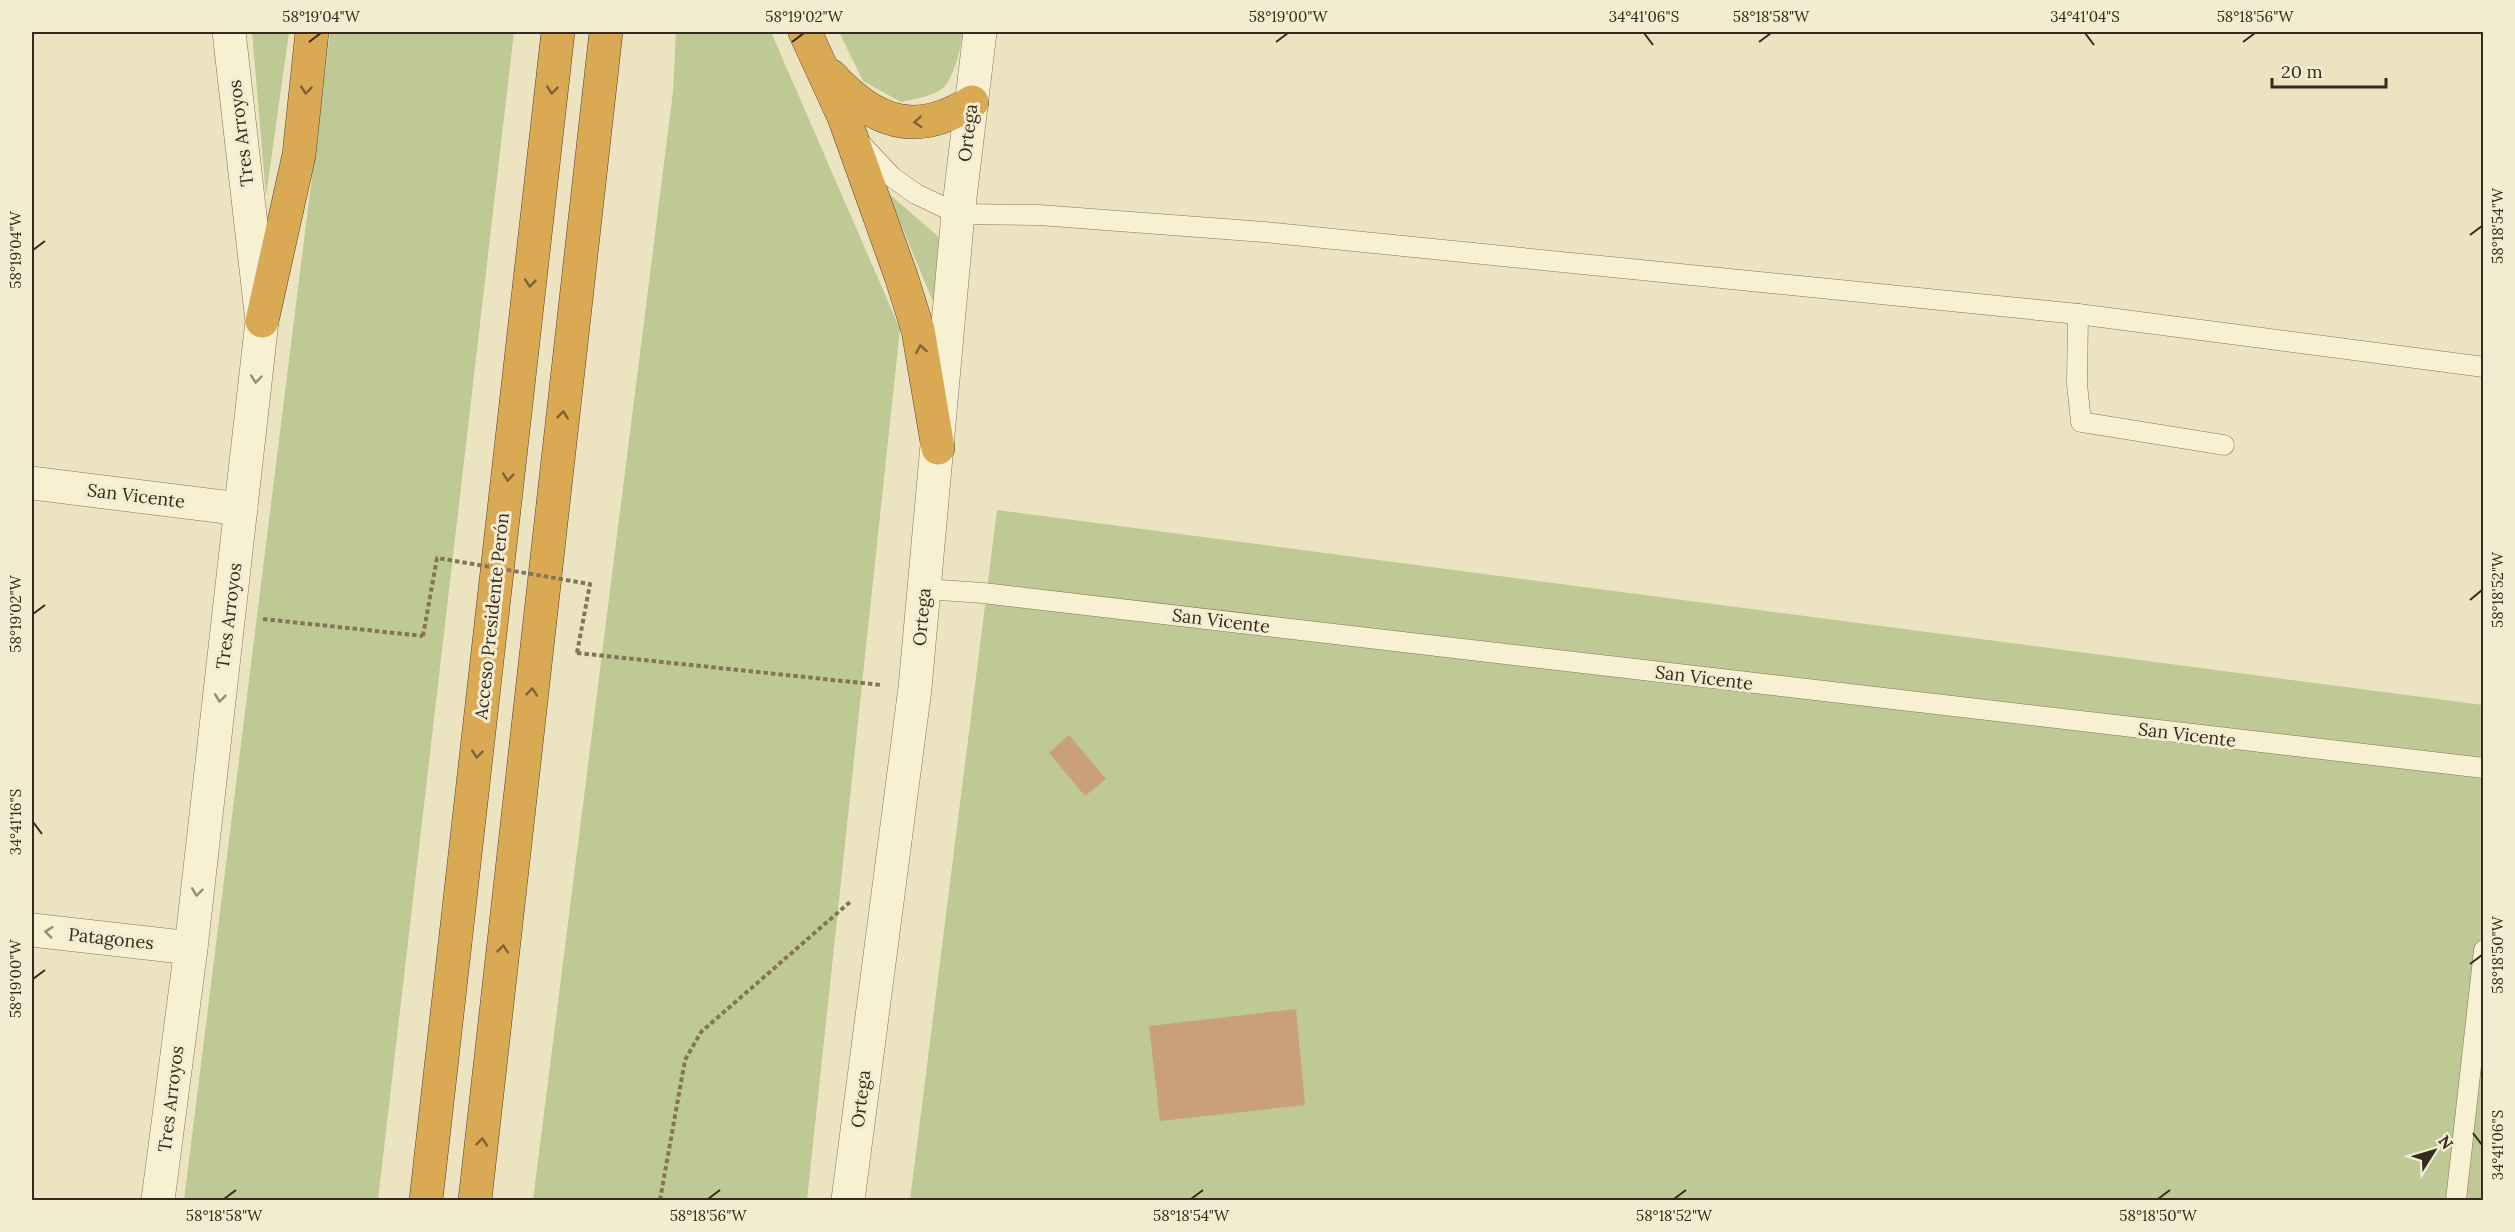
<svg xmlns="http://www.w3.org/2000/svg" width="2515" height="1232" font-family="Lora,serif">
<rect width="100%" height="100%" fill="#ece3c1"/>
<g fill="#bfc995">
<path d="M252,32H289L266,196Z"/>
<path d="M330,32H514L378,1200H184Z"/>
<path d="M676,32H771L900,329L807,1200H533L673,92Z"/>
<path d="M839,32H963C961,47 954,79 942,89C930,97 914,99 901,102L863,81Z"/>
<path d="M888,193L940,238L934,304Z"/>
<path d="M997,510L2483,705V1200H910Z"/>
</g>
<g fill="#c9a077">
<path d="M1069,735L1106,779L1085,796L1049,753Z"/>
<path d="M1296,1009L1305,1105L1160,1121L1149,1026Z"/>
</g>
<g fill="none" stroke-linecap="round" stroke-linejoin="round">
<defs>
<g id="service">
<path d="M862,145L892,177L916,194L958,214L1039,215L1264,232L2078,314L2484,367"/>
<path d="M2078,314L2077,384L2081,422L2224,445"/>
<path d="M925,589L983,593L2484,768"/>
<path d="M2456,1200L2484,950"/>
</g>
<g id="minor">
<path d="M32,483L241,509"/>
<path d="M32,930L191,948"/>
<path d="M158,1200L191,948L262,321L229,32"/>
<path d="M848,1200L915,688L958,214L980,32"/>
</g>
<g id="motorway">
<path d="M805,32L844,117L901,276L918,330L938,448"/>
<path d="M831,76C874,123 916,138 972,102"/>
<path d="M262,321L299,155L312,32"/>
<path d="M426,1200L558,32"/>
<path d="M475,1200L606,32"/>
</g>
</defs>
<use href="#service" stroke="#857459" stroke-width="21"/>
<use href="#minor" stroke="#857459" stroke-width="34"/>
<use href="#motorway" stroke="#52422d" stroke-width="34"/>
<g stroke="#857459" stroke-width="4" stroke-dasharray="4.5 3" stroke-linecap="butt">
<path d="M263,619L423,636"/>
<path d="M577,653L881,685"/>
<path d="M660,1200L685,1060L701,1032L850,902"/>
</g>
<use href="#service" stroke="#f7f0d3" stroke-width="20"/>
<use href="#minor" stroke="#f7f0d3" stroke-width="33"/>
<use href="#motorway" stroke="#daa953" stroke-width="33"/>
<path stroke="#857459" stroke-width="4" stroke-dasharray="4.5 3" stroke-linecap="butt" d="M423,636L437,558L590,584L577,653"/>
</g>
<defs><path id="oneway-chevron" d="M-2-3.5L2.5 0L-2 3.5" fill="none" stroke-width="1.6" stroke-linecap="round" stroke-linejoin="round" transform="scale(1.5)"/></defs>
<g stroke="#7f6335">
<use href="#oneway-chevron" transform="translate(306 90) rotate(96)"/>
<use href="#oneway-chevron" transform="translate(552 90) rotate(96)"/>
<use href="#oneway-chevron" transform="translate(918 122) rotate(175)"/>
<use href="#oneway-chevron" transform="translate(530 283) rotate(96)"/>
<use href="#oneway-chevron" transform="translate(921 349) rotate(-100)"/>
<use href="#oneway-chevron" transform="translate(563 415) rotate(-84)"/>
<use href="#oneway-chevron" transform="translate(508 477) rotate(96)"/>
<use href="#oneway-chevron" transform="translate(532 692) rotate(-84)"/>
<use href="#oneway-chevron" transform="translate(477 754) rotate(96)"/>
<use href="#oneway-chevron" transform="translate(503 949) rotate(-84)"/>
<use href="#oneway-chevron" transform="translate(482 1142) rotate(-84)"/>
</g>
<g stroke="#968d78">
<use href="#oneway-chevron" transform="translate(256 379) rotate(96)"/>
<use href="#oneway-chevron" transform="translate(220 698) rotate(97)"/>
<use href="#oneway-chevron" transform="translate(197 892) rotate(97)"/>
<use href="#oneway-chevron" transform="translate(49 932) rotate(-174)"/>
</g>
<path fill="none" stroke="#352a1d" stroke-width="2" d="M1644,33L1653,45M2085,33L2094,45M309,42L321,33M792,42L804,33M1276,42L1288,33M1759,42L1771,33M2243,42L2255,33M2470,235L2482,226M33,250L45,241M2470,600L2482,590M33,614L45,605M33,822L42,834M2470,964L2482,955M33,979L45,970M2473,1133L2482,1145M224,1199L236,1190M708,1199L720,1190M1191,1199L1203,1190M1674,1199L1686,1190M2158,1199L2170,1190"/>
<g text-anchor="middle" stroke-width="6" stroke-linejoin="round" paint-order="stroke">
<g font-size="18" fill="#352a1d" stroke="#f4ecd0">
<text transform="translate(241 133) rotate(-97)" y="6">Tres Arroyos</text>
<text transform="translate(968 133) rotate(-83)" y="6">Ortega</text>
<text transform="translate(136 496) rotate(7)" y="6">San Vicente</text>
<text transform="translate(229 616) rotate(-83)" y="6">Tres Arroyos</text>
<text transform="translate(492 616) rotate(-84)" y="6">Acceso Presidente Perón</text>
<text transform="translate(922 617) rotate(-85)" y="6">Ortega</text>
<text transform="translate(1221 621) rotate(7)" y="6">San Vicente</text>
<text transform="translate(1704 678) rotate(7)" y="6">San Vicente</text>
<text transform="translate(2187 735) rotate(7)" y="6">San Vicente</text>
<text transform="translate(111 939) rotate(6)" y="6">Patagones</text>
<text transform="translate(171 1099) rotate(-83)" y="6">Tres Arroyos</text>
<text transform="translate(861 1099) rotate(-83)" y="6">Ortega</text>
</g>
</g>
<rect width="2515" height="1232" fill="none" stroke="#f4ecd0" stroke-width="66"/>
<g transform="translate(2434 1151) rotate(53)" stroke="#f4ecd0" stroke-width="4.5" paint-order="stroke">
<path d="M0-4.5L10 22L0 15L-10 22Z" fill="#352a1d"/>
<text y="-9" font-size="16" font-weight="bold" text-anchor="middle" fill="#352a1d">N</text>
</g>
<path d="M2272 78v9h114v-9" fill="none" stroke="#352a1d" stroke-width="3"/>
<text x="2281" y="78" font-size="18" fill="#352a1d" stroke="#f4ecd0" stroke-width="4.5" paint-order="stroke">20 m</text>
<rect x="33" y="33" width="2449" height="1166" fill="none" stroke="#352a1d" stroke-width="2"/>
<g font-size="15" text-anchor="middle" fill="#352a1d">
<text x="321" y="22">58°19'04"W</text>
<text x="804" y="22">58°19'02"W</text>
<text x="1288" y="22">58°19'00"W</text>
<text x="1644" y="22">34°41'06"S</text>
<text x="1771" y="22">58°18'58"W</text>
<text x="2085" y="22">34°41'04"S</text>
<text x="2255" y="22">58°18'56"W</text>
<text transform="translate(2498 226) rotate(-90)" y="5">58°18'54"W</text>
<text transform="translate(16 250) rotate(-90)" y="5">58°19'04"W</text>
<text transform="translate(2498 590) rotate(-90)" y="5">58°18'52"W</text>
<text transform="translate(16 614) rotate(-90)" y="5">58°19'02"W</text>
<text transform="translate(16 822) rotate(-90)" y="5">34°41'16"S</text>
<text transform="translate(2498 955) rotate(-90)" y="5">58°18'50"W</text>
<text transform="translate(16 979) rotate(-90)" y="5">58°19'00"W</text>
<text transform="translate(2498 1145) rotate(-90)" y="5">34°41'06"S</text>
<text x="224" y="1221">58°18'58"W</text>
<text x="708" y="1221">58°18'56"W</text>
<text x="1191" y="1221">58°18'54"W</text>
<text x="1674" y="1221">58°18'52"W</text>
<text x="2158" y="1221">58°18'50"W</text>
</g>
</svg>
